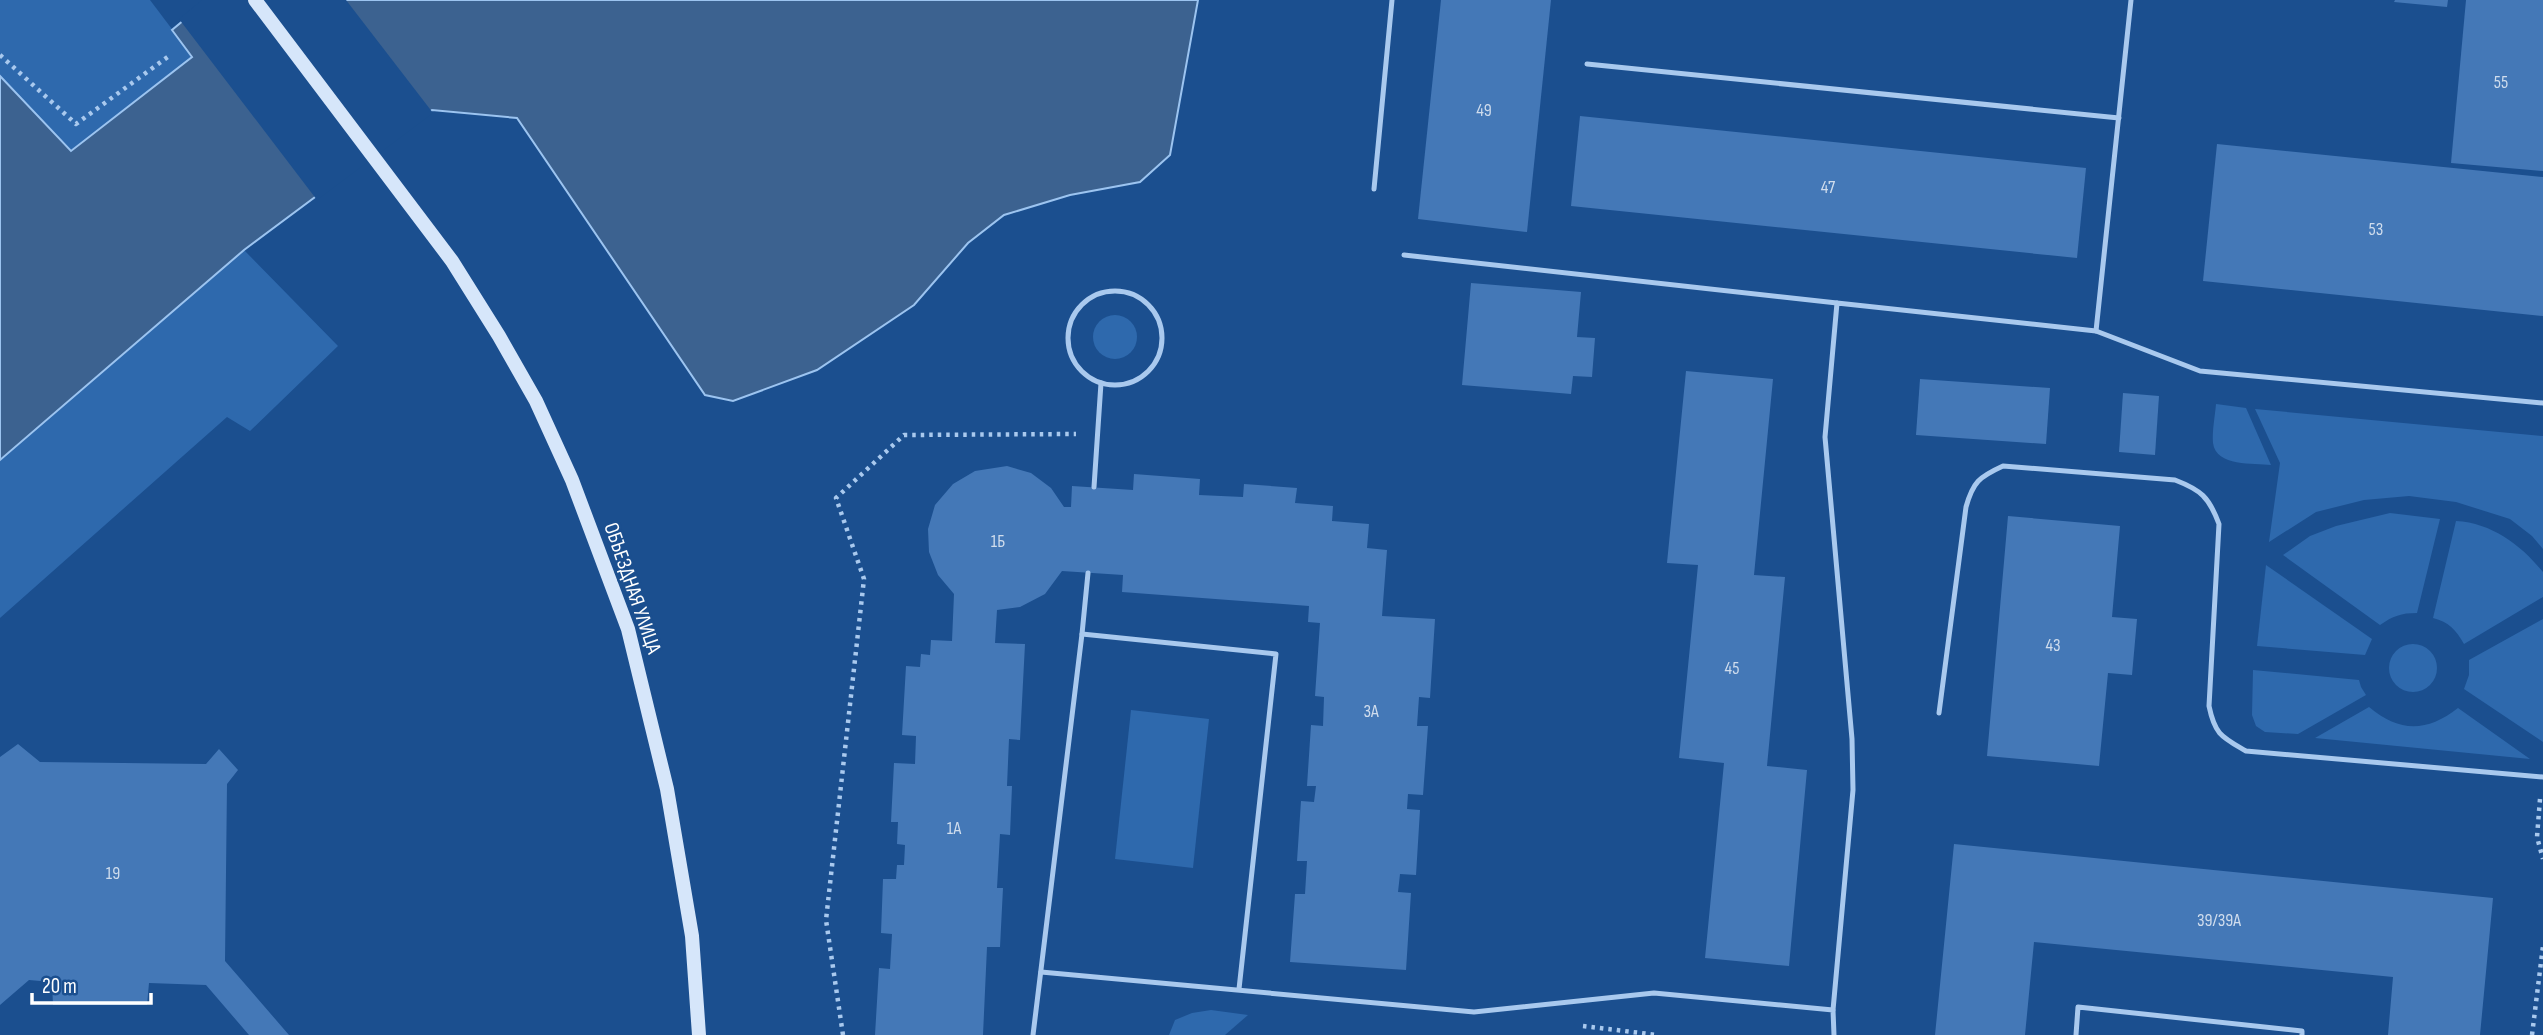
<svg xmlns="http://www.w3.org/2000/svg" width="2543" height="1035" font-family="'Sofia Sans Condensed',sans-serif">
<rect width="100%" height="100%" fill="#1b4f8f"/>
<g fill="#2e69ad">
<path d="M0,0H150L193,57L71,151L0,76Z"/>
<path d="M244,250L338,346L250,431L227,417L0,618V460Z"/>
<circle cx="1115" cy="337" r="22"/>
<path d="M2216,404L2246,408L2271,465C2254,463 2216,467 2213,443C2212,431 2215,416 2216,404Z"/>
<path d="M2255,409L2543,436V549L2532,536L2510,519L2456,502L2409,496L2364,500L2316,512L2269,542L2280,463Z"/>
<path d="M2390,513L2440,519L2417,613C2401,613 2393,616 2380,625L2283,555L2310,536L2336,526Z"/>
<path d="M2456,521C2492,523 2521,545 2543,572V597L2464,644C2456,630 2449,622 2433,618Z"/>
<path d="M2266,565L2372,639L2365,655L2257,646Z"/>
<path d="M2543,619V742L2464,689L2469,675V660Z"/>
<circle cx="2413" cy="668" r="24"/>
<path d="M2253,670L2359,680L2361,687L2366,695L2298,734L2265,732L2256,726L2252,715Z"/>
<path d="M2369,707C2400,733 2427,732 2458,708L2530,759L2315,738Z"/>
<path d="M1131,710L1209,719L1193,868L1115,859Z"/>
<path d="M1211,1010L1248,1015L1225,1035H1169L1175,1020L1192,1013Z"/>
</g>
<path fill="#3c6290" stroke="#9cc4f0" stroke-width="2" d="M208,0H1198L1170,155L1140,182L1070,195L1004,215L968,243L914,305L817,370L733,401L705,395L517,118L432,110L244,250L0,460V76L71,151L192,57L172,30Z"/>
<path fill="#1b4f8f" d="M202,0H346L433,113L317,200L179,19Z"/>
<g fill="#4478b7">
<path d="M1441,0H1551L1527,232L1418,219Z"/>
<path d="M2395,0H2448L2447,7L2394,2Z"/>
<path d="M2466,0H2543V171L2451,163Z"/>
<path d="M1580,116L2086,168L2077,258L1571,206Z"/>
<path d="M2217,144L2543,177V316L2203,281Z"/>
<path d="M1471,283L1581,292L1577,337L1595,338L1592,377L1573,376L1571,394L1462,385Z"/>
<path d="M1686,371L1773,379L1754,575L1785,577L1767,766L1807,770L1789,966L1705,958L1724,763L1679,758L1698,565L1667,563Z"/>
<path d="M1920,379L2050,388L2046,444L1916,435Z"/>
<path d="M2123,393L2159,396L2155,455L2119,452Z"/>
<path d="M1007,466L1031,473L1051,488L1064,507H1071L1072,486L1133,490L1134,474L1200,479L1199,495L1243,497L1244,484L1297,488L1295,503L1333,506L1332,521L1369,524L1367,548L1387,550L1382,616L1435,619L1430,698L1419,697L1417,726H1428L1423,795L1408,794L1407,809L1420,810L1416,875L1400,874L1398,892L1411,893L1406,970L1290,962L1295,894H1305L1307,861H1297L1301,801L1314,802L1316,786H1307L1311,725L1323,726L1324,697L1315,696L1320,623L1308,622L1309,606L1122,592L1123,575L1062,571L1045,594L1020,607L997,610L995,643L1025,644L1020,740L1009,739L1007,786H1012L1010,835L1000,834L997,888H1003L1000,947H987L983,1035H875L879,968L890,969L892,934L881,933L883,879H896L897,865H904L905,845L897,844L898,822H891L894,763L915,764L916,736L902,735L906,666L920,667L921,654L930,655L931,640L952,641L954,594L938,575L929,552L928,529L935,505L953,484L975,471Z"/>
<path d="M2008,516L2120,526L2112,617L2137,619L2132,675L2108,673L2099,766L1987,756Z"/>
<path d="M18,744L40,762L206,764L219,749L238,770L227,784L225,961L289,1035H249L206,985L149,983L147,1005H53L52,982L29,980L0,1005V757Z"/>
<path d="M1954,844L2493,898L2480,1035H2388L2393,977L2034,942L2025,1035H1935Z"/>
</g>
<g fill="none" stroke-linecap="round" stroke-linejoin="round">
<g stroke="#a9c9ee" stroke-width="4.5" stroke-dasharray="3.5 5" stroke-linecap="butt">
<path d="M0,55L76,124L169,56"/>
<path d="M2540,799L2537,837L2543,859"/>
<path d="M1583,1026L1657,1035"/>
<path d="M843,1035L826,920L864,579L836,498L904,435L1076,434"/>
<path d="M2532,1035L2543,946"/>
</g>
<g stroke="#a9c9ee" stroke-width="5">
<path d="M1587,64L2119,118"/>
<path d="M1374,189L1392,0"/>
<path d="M1404,255L1837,303"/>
<circle cx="1115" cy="338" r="47"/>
<path d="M2096,331L2131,0"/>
<path d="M1094,487L1101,383"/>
<path d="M1082,634L1088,573"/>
<path d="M1939,713L1966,507C1973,482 1979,477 2003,466L2175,480C2201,490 2209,497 2219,524L2209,706C2215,735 2222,737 2246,751L2543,777"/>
<path d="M1041,972L1474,1012L1654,993L1833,1010L1834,1035"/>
<path d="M1833,1010L1853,790L1852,739L1825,437L1837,303L2096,331L2200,371L2543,403"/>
<path d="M1033,1035L1082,634L1276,654L1239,989"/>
<path d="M2076,1035L2078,1007L2302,1031V1035"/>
</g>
<path stroke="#d6e6fa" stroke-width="14" d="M255,0L452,261L499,336L536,401L572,480L628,629L667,789L692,936L699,1035"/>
</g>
<g text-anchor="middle" stroke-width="5" stroke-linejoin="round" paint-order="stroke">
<g font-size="18" fill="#d0dded">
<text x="2501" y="88">55</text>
<text x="1484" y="116">49</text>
<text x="1828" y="193">47</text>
<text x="2376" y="235">53</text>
<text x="998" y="547">1Б</text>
<text x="2053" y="651">43</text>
<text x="1732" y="674">45</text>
<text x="1371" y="717">3А</text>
<text x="954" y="834">1А</text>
<text x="113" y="879">19</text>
<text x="2219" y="926">39/39А</text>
</g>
<g font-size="21" fill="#fff" stroke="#1b4f8f">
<text transform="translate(633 588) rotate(71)" y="7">ОБЪЕЗДНАЯ УЛИЦА</text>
</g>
</g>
<path d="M32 993v10h119v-10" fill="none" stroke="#ffffff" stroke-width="3.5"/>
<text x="42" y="993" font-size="21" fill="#ffffff" stroke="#1b4f8f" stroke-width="5" paint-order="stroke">20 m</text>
</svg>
